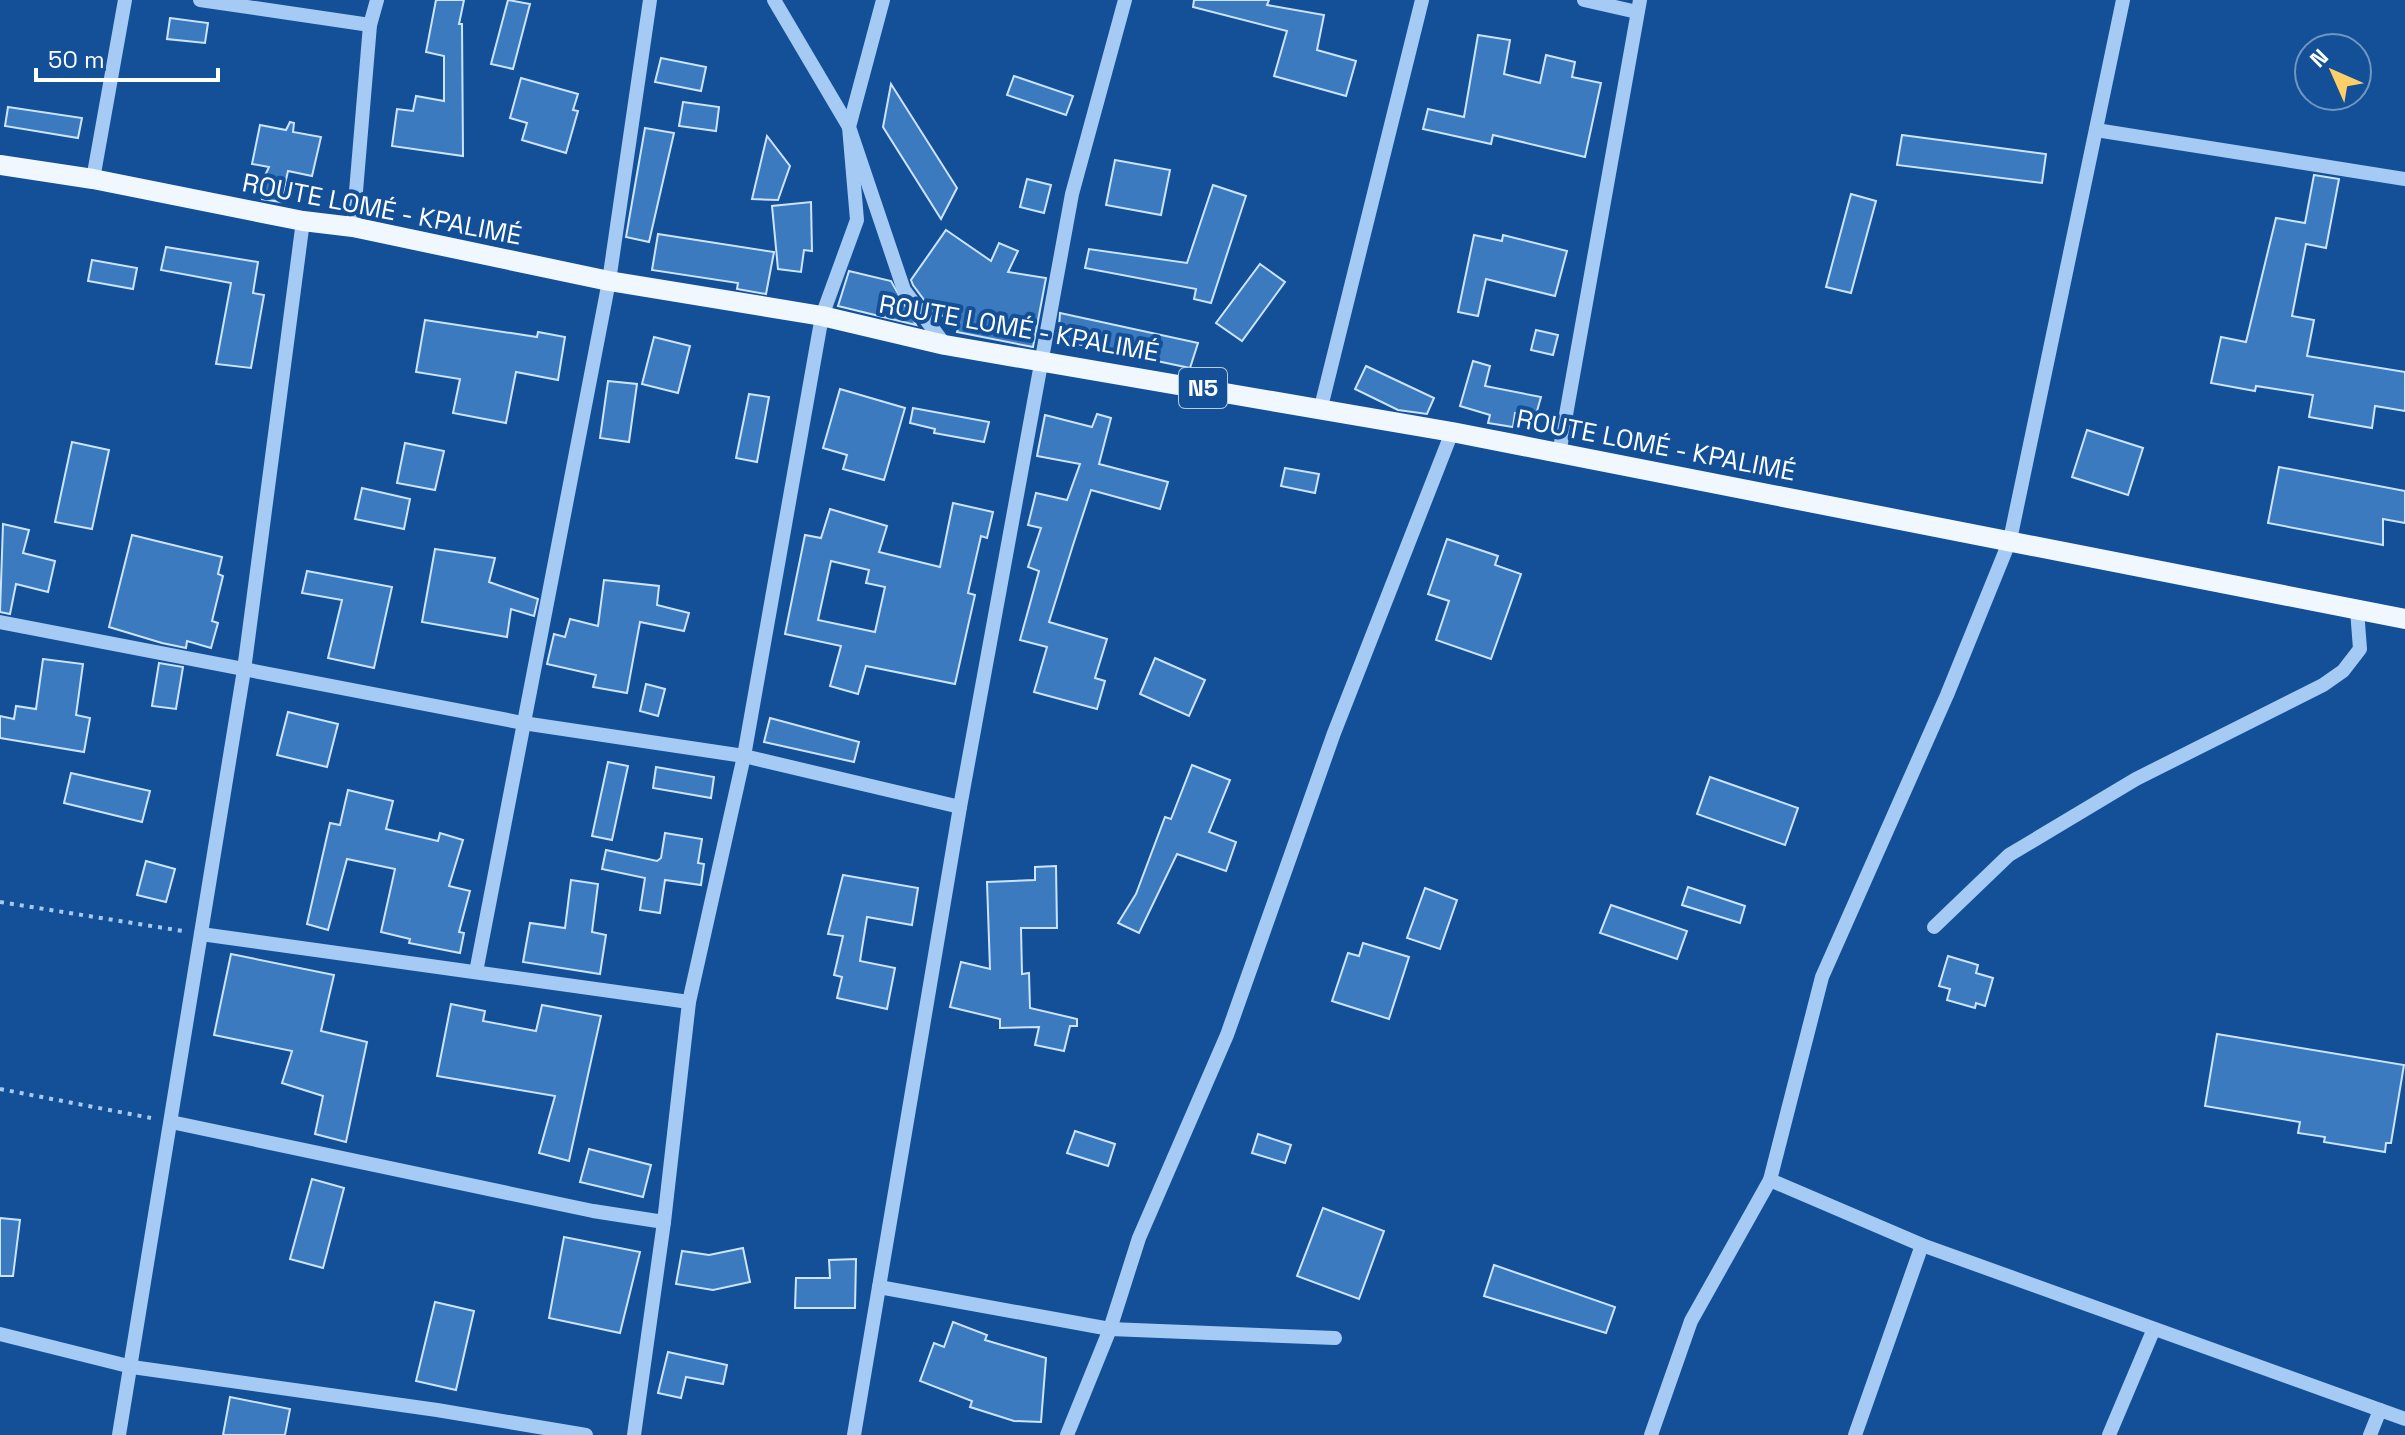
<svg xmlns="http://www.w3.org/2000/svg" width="2405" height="1435" font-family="'Space Grotesk',sans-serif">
<rect width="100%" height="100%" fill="#135098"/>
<g fill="#3c7ac0" stroke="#cce4fd" stroke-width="2" fill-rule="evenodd">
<path d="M436,0H464L459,24H462L463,156L392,146L397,109L413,111L416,96L444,101V56L426,52Z"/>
<path d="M508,0L530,4L513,69L491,64Z"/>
<path d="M1194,0H1269L1267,5L1324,15L1317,50L1356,61L1346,96L1274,76L1287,31L1193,7Z"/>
<path d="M170,18L208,23L205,43L167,39Z"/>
<path d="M1478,35L1510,40L1504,74L1540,83L1546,55L1575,62L1572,77L1601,83L1585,157L1493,135L1491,144L1423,129L1428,109L1464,117Z"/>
<path d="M661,58L706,67L701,91L655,82Z"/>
<path d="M1014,76L1073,96L1066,115L1007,95Z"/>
<path d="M521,78L578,94L573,110L578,111L566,153L522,140L527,123L510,118Z"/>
<path d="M891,84L957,188L941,219L883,127Z"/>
<path d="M683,102L719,107L716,131L679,126Z"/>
<path d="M8,107L82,118L78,138L5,126Z"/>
<path d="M290,122L294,123L293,132L321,137L312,176L288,171L281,202L262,199L259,188L269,167L252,164L260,125L286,130Z"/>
<path d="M645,128L674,133L649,242L626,237Z"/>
<path d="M1902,135L2046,154L2042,183L1897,165Z"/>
<path d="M767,136L790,166L778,200L752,199Z"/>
<path d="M1115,160L1170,170L1161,215L1106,205Z"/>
<path d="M2314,175L2339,179L2326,248L2306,244L2292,316L2314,320L2307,356L2405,372V411L2375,406L2372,428L2309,417L2313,395L2256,386L2255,391L2211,383L2221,337L2246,342L2276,218L2305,223Z"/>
<path d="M1027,179L1051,185L1044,213L1020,207Z"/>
<path d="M1213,185L1246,196L1211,303L1194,299L1196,289L1085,268L1089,249L1187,263Z"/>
<path d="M1851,194L1876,201L1851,293L1826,287Z"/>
<path d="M811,202L812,251L804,250L801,272L778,269L772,206Z"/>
<path d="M946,230L991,261L999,243L1018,251L1008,272L1046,278L1033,347L957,332L960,323L933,312L913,285L911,280Z"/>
<path d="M658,234L774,252L766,294L737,289L738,283L652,270Z"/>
<path d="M1474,235L1502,241L1503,235L1567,251L1555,296L1486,279L1478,316L1458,312Z"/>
<path d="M166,247L258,262L253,293L264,295L251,368L216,364L231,283L161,270Z"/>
<path d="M92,260L137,268L133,289L88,281Z"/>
<path d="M1260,264L1285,282L1242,341L1216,323Z"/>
<path d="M849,271L891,281L916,325L838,306Z"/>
<path d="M1060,313L1198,343L1190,368L1058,340Z"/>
<path d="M425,320L537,337L538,332L565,337L558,380L516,372L506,423L453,413L460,379L416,372Z"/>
<path d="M1536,330L1558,335L1553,355L1531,350Z"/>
<path d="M654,337L690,346L678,393L642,384Z"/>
<path d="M1473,361L1490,366L1485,386L1541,397L1535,418L1515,413L1513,427L1488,423L1490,415L1460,406Z"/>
<path d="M1366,366L1434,398L1427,414L1398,410L1355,389Z"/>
<path d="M608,381L637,384L629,442L600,438Z"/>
<path d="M840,389L905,408L884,480L843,469L847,455L823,448Z"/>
<path d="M749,394L769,397L757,462L736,458Z"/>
<path d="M913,408L989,422L984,442L934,433L935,429L910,423Z"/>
<path d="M1097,414L1111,418L1099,464L1168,482L1160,509L1091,490L1073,545L1049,622L1107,639L1095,678L1105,681L1097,709L1034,692L1047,647L1020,640L1039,571L1028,567L1041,528L1028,525L1036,493L1067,500L1080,464L1037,456L1045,415L1092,427Z"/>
<path d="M2087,430L2143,448L2128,495L2072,477Z"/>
<path d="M72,442L109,450L92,529L55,522Z"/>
<path d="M405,443L444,451L435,490L397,483Z"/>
<path d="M2279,467L2405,491V523L2383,519V545L2268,523Z"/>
<path d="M1285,468L1319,474L1315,493L1281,486Z"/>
<path d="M362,488L410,499L404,529L355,519Z"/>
<path d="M953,503L993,512L987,538L981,536L968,593L975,595L955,684L866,666L858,694L830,686L841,646L785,634L805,535L821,538L830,509L887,526L879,552L940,567ZM831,561L869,570L866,583L885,587L875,632L818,620Z"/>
<path d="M3,524L29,530L23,553L55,561L48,592L16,584L10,614L0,612Z"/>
<path d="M132,535L222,557L218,574L223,576L212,621L218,623L211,648L187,641L186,648L162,643L109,627Z"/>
<path d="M1447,539L1498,556L1495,565L1521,574L1491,659L1436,640L1449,601L1428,594Z"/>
<path d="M435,549L495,558L489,582L538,599L534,616L511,609L507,637L422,622Z"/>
<path d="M307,571L392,587L374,668L328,658L342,600L302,593Z"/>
<path d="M604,580L659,586L657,605L689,613L684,631L640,622L627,693L593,687L596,675L547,664L554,634L565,637L570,619L598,626Z"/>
<path d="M1155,658L1205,680L1189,716L1140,694Z"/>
<path d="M43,659L83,664L76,715L90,718L84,752L0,738V716L14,719L16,706L36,709Z"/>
<path d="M159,663L183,667L176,709L152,706Z"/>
<path d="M646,684L665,689L658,716L640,711Z"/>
<path d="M288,712L338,724L327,767L277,755Z"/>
<path d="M770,718L859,742L854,762L764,742Z"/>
<path d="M608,762L628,766L612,840L592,836Z"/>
<path d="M1192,765L1230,780L1209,832L1236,842L1226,871L1177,854L1139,933L1118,923L1136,894L1165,817L1171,819Z"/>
<path d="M656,767L714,777L711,798L653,788Z"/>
<path d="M71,773L150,791L142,822L64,803Z"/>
<path d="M1710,777L1798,808L1785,845L1697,814Z"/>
<path d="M348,790L393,801L386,829L438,841L440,833L463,840L449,886L470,891L459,932L464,933L460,953L409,943L410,939L381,932L395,869L347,859L328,930L307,924L330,823L340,825Z"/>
<path d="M665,833L702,839L698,863L704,864L701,885L665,880L660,913L640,910L645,878L602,869L606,850L657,861L661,858Z"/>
<path d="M146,861L175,869L166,902L137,895Z"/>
<path d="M1056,866L1057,928H1021L1022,974L1029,973L1030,1008L1077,1019V1026H1070L1064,1051L1035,1045L1039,1027L1000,1028V1019L950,1007L961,962L990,969L987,882L1035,880V867Z"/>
<path d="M843,875L918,888L912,925L867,917L860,961L895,968L887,1009L837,998L842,977L834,975L843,936L828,934Z"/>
<path d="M571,880L598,884L592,932L606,935L600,974L523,962L530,923L565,928Z"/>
<path d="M1688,887L1745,906L1740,923L1682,905Z"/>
<path d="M1425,888L1457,900L1440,949L1407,938Z"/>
<path d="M1611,905L1687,931L1677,959L1600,933Z"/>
<path d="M1363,943L1409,957L1389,1019L1332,1001L1348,953L1359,956Z"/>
<path d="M231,954L334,975L321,1031L367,1042L346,1142L315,1134L323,1096L282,1083L292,1051L214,1035Z"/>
<path d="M1948,956L1978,965L1976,973L1993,978L1985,1006L1976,1003L1975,1008L1947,1000L1950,989L1939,986Z"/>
<path d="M451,1004L485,1011L483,1021L536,1031L542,1005L601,1016L569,1161L539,1153L555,1096L437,1076Z"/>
<path d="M2217,1034L2404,1065L2391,1143H2386L2385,1152L2324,1142L2325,1137L2298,1133L2300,1122L2205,1106Z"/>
<path d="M1075,1131L1115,1144L1108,1166L1067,1153Z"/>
<path d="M1258,1134L1291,1145L1285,1163L1252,1153Z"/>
<path d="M589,1149L651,1165L643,1197L580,1182Z"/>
<path d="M312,1179L344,1188L323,1268L290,1259Z"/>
<path d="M1323,1208L1384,1231L1359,1299L1297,1276Z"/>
<path d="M0,1218L20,1220L13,1276H0Z"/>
<path d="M564,1237L640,1252L620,1333L549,1318Z"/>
<path d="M743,1248L750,1282L713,1290L676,1284L682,1251L709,1255Z"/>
<path d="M856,1259L855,1308H795L796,1278H830L829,1260Z"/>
<path d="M1494,1265L1615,1307L1606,1333L1484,1296Z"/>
<path d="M435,1302L474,1311L456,1390L416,1381Z"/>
<path d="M953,1322L987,1335L985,1340L1046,1358L1041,1422L1014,1421L970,1407L972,1401L920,1381L934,1343L944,1347Z"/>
<path d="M668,1352L727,1365L723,1384L686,1377L681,1398L658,1393Z"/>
<path d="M230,1397L290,1409L285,1435H223Z"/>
</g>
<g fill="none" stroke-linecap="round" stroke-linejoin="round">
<g stroke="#a5caf3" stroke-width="4" stroke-dasharray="4 6" stroke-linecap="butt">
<path d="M0,902L183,931"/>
<path d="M0,1089L151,1118"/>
</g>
<g stroke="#a5caf3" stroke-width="14">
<path d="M200,0L370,25"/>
<path d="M883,0L849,127L904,290L945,345"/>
<path d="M1584,0L1637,12"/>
<path d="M2096,130L2405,179"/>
<path d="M93,179L125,0"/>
<path d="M353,227L370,25L377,0"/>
<path d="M1321,407L1422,0"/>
<path d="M1559,454L1640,0"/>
<path d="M0,622L523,723L744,756L960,807"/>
<path d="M1934,927L2009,855L2136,779L2323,685L2343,671L2360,649L2357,610"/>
<path d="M201,934L689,1002"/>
<path d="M476,972L609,281L650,0"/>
<path d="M171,1122L593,1211L664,1222"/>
<path d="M1770,1180L1922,1245L2405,1419"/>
<path d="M879,1287L1110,1329L1335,1338"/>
<path d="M0,1334L132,1367L437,1410L586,1435"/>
<path d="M119,1435L244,670L303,221"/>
<path d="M634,1435L664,1222L689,1002L744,756L822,316L857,220L849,127L774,0"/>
<path d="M854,1435L960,807L1072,194L1125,0"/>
<path d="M1067,1435L1110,1329L1139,1238L1227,1035L1334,733L1452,432"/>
<path d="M1651,1435L1691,1321L1770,1180L1822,977L1947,695L2010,540L2123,0"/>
<path d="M1855,1435L1922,1245"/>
<path d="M2109,1435L2153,1331"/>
<path d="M2370,1435L2380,1410"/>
</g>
<path stroke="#f1f7ff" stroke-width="20" d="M0,165L93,179L303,221L353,227L609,281L822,316L945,345L1452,432L2405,619"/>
</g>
<g text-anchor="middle" stroke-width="8" stroke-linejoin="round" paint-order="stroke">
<rect fill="#135098" stroke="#b8cae0" stroke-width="2" x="1179" y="368" width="48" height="40" rx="6"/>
<g font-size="24" font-weight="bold" fill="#fff">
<text x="1203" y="396">N5</text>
</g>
<g font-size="26" fill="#fff" stroke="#135098">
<text transform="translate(382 209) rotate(11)" y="9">ROUTE LOMÉ - KPALIMÉ</text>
<text transform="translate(1019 328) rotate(10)" y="9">ROUTE LOMÉ - KPALIMÉ</text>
<text transform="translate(1656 445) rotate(11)" y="9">ROUTE LOMÉ - KPALIMÉ</text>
</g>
</g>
<g transform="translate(2333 72) rotate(315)"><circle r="38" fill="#135098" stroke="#7196c1" stroke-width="2"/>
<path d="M0-6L14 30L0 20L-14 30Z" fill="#ffcf67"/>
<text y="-12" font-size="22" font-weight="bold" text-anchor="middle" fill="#ffffff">N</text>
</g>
<path d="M36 68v12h182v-12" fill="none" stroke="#ffffff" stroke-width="4"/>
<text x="48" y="68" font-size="24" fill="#ffffff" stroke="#135098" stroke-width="6" paint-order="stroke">50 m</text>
</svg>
